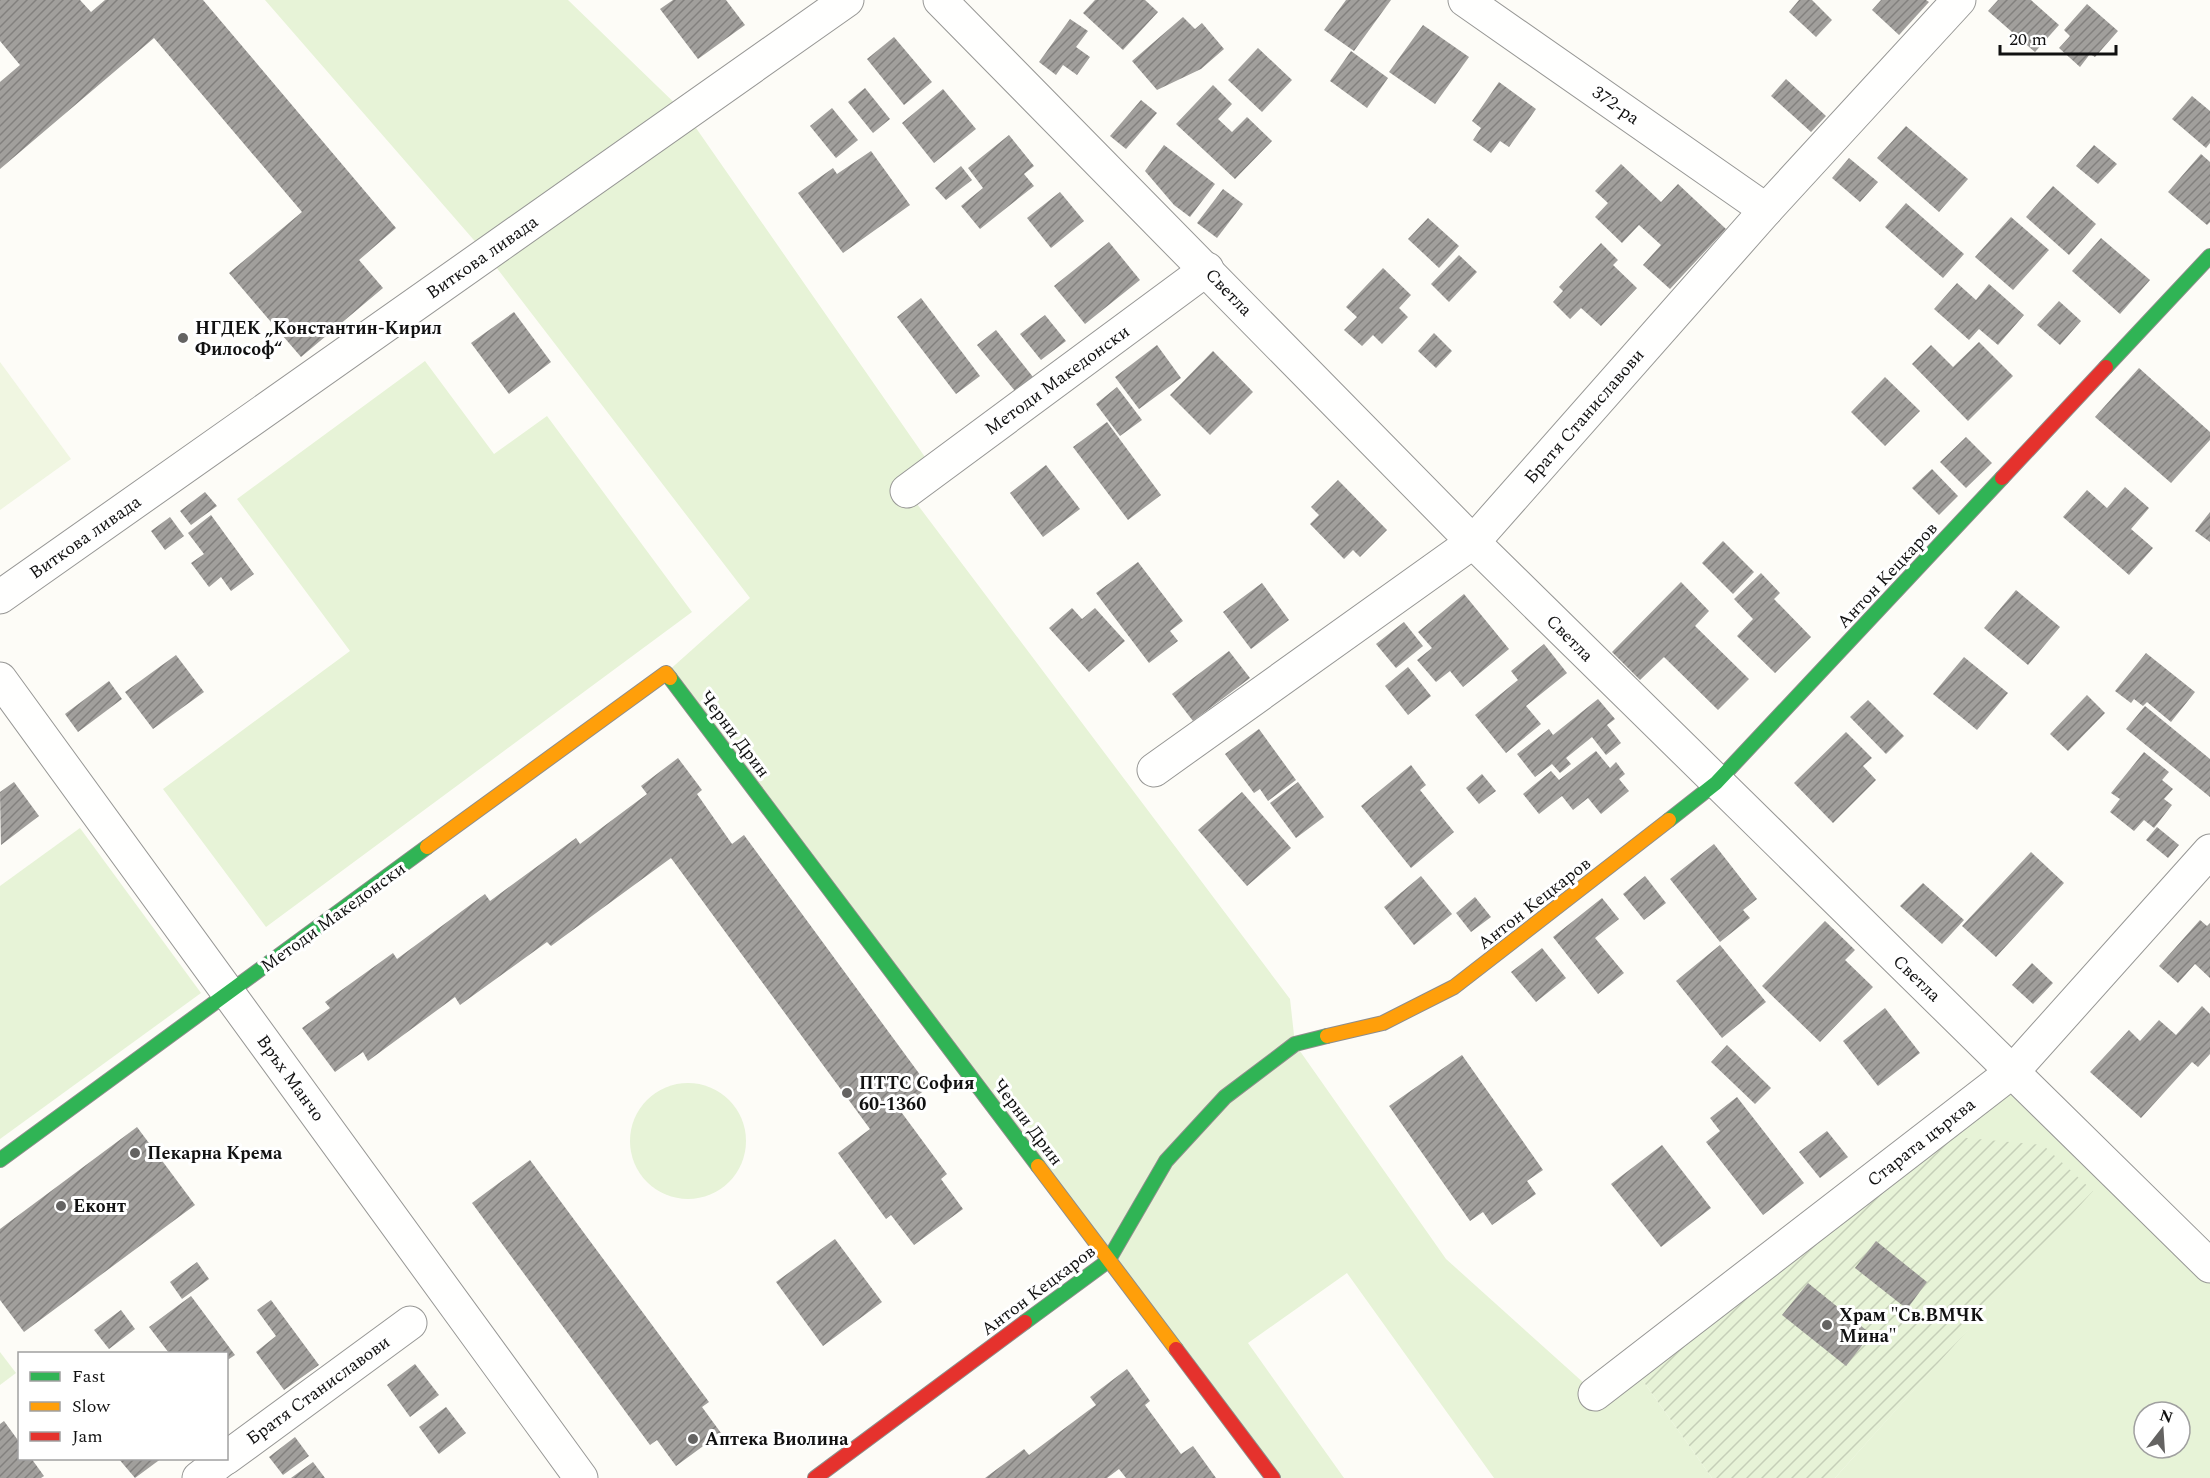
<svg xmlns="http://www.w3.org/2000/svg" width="2210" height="1478" font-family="Spectral,serif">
<defs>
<pattern id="garden-furrows" width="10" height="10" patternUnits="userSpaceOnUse" patternTransform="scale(1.5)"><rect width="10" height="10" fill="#e7f3d7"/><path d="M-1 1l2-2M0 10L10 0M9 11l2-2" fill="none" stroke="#c5cfb8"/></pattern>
<pattern id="building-hatch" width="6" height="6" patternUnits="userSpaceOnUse" patternTransform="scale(1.5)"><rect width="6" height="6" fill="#a19f9c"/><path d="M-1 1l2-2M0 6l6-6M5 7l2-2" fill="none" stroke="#82807e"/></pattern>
</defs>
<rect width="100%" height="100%" fill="#fdfcf7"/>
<g fill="#e7f3d7" fill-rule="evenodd">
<path d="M265,0H568L687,115L934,470L908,492L1290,999L1295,1044L1446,1259L1595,1393L2013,1071L2210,1266V1478H1835L2092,1191L1638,1374L1712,1478H1494L1347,1273L1248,1343L1344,1478H1273L666,673L750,598L486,254ZM2144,1412H2180V1448H2144Z"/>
<path d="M425,361L494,454L547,416L692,612L266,927L163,789L350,651L237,499Z"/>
<path d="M80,828L201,993L0,1139V886Z"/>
<circle cx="688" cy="1141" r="58"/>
<path d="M0,1352L16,1373L0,1385Z"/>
</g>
<path fill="url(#garden-furrows)" d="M1956,1137L2043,1145L2093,1191L1835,1478H1712L1638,1374Z"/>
<path fill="#f0f6e1" d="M0,362L71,459L0,510Z"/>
<g fill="url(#building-hatch)">
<path d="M0,0H80L91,12L105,0H203L396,228L359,260L383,288L301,357L229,273L302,212L154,38L0,169V82L20,65L0,41Z"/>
<path d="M673,0H726L745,25L698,59L660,9Z"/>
<path d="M1095,0H1145L1158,12L1123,50L1083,13Z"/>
<path d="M1346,0H1391L1354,51L1324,30Z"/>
<path d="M1799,0H1812L1832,20L1816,37L1789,12Z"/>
<path d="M1881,0H1926L1929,2L1899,35L1872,10Z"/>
<path d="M1998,0H2031L2059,25L2035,52L1988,11Z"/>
<path d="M2087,4L2118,31L2095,57L2090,54L2080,67L2059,48L2070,36L2064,30Z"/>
<path d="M1183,17L1195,29L1202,23L1224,49L1201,69L1157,90L1132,61Z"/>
<path d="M1070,19L1088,31L1076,47L1090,57L1077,75L1063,65L1056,75L1039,62Z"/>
<path d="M1423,25L1469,57L1435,104L1389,72Z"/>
<path d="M894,37L932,82L904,105L867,59Z"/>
<path d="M1258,48L1292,80L1262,112L1228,80Z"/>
<path d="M1351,51L1388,78L1367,108L1330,81Z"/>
<path d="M1786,79L1826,116L1811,132L1771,96Z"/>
<path d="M1499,82L1536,109L1509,147L1500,141L1491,153L1473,140L1481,128L1472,121Z"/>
<path d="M1213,85L1232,104L1218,119L1232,132L1247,117L1272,141L1235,179L1176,124Z"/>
<path d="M865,88L890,119L873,133L848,102Z"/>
<path d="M943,89L976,129L934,163L902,123Z"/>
<path d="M2192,96L2210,111V143L2206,148L2172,119Z"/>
<path d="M1141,100L1157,113L1126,149L1110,136Z"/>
<path d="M832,108L858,140L836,158L810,126Z"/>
<path d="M1906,126L1968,179L1939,212L1877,158Z"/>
<path d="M1009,135L1034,166L1024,174L1034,186L980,229L961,206L983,188L968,168Z"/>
<path d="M1164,145L1215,184L1190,217L1174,205L1145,171Z"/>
<path d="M2094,145L2117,164L2098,184L2076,166Z"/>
<path d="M871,151L910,205L843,253L798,193L833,168L837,174Z"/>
<path d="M2201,154L2210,162V222L2207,225L2168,192Z"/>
<path d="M1849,158L1878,182L1860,202L1832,178Z"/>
<path d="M1621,164L1661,202L1678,184L1726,229L1670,289L1643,265L1661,245L1639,225L1622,243L1595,217L1608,203L1595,191Z"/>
<path d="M961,166L972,180L946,200L935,188Z"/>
<path d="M2053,186L2096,224L2069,255L2026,217Z"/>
<path d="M1223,189L1243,204L1217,238L1197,223Z"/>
<path d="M1060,192L1084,221L1051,248L1027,218Z"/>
<path d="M1906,203L1964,254L1943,278L1885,227Z"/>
<path d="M2011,217L2049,250L2013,290L1975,257Z"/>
<path d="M1428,218L1459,246L1439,268L1408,239Z"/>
<path d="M2101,238L2150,280L2120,314L2072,271Z"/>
<path d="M1109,242L1140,280L1085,324L1054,286Z"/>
<path d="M1601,243L1618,260L1613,265L1637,288L1601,326L1581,308L1570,319L1553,302L1563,291L1559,287Z"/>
<path d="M1459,255L1477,272L1449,302L1431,284Z"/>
<path d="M1383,268L1411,295L1399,308L1408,317L1382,344L1373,335L1362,346L1344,330L1357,317L1346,307Z"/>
<path d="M1957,283L1976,300L1989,284L2024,315L1998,345L1979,329L1969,340L1934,309Z"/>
<path d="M921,298L980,376L956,394L897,317Z"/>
<path d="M2059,301L2081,321L2060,345L2037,325Z"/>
<path d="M514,312L551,362L509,394L471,343Z"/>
<path d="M1045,315L1066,341L1041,360L1020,334Z"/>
<path d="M996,330L1033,377L1015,391L977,345Z"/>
<path d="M1434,333L1452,351L1436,368L1418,351Z"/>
<path d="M1979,342L2013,376L1968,421L1912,364L1931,345L1953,367Z"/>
<path d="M1157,345L1181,378L1139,409L1115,377Z"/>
<path d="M1213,351L1253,392L1210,435L1170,395Z"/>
<path d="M2139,368L2210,432V440L2171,483L2095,417Z"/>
<path d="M1885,377L1920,411L1885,446L1851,412Z"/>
<path d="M1117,387L1142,420L1120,436L1096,404Z"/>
<path d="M1107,422L1161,495L1128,520L1073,447Z"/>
<path d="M1966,437L1992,463L1966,488L1940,462Z"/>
<path d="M1046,465L1080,509L1043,537L1010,493Z"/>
<path d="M1932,469L1958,496L1939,515L1912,488Z"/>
<path d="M1338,480L1387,530L1360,557L1353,550L1344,559L1310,524L1319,515L1311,507Z"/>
<path d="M2125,487L2149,508L2131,529L2153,548L2129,575L2063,517L2087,490L2107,508Z"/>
<path d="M205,492L217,506L191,525L180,511Z"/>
<path d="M2210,512V542L2195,531Z"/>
<path d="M211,515L254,574L231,591L221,577L209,587L191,563L204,554L188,533Z"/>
<path d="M170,517L184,536L165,550L151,531Z"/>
<path d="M1723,541L1754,572L1733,594L1702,563Z"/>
<path d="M1138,562L1183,621L1170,631L1178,641L1149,663L1096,593Z"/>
<path d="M1761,573L1780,593L1774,599L1811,637L1775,673L1737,636L1753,619L1734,599Z"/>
<path d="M1681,582L1709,611L1695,626L1749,679L1718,710L1664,657L1640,680L1612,652Z"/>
<path d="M1262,583L1289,620L1251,649L1223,612Z"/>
<path d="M2016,590L2060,627L2028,665L1984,628Z"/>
<path d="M1464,594L1509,649L1463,687L1450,671L1436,682L1417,660L1432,648L1418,632Z"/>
<path d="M1072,608L1082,619L1095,608L1125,641L1089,672L1049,628Z"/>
<path d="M1404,622L1423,646L1396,668L1376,644Z"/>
<path d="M1544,644L1567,673L1526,706L1541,724L1506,753L1475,715L1518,680L1511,671Z"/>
<path d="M1229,651L1250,678L1193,721L1172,694Z"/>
<path d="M2146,653L2195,692L2171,722L2147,702L2143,706L2134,699L2131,703L2115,691Z"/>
<path d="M176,655L204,692L153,729L125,692Z"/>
<path d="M1964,657L2008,693L1977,730L1933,694Z"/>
<path d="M1408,667L1431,696L1408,715L1385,686Z"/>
<path d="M109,681L122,699L78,732L65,714Z"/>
<path d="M2087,695L2105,713L2068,751L2050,734Z"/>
<path d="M1598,699L1615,719L1607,725L1621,743L1606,755L1592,737L1566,758L1571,764L1560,773L1552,764L1535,777L1517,754L1549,729L1553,735Z"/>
<path d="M1868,700L1904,736L1886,754L1850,717Z"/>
<path d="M2145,706L2210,759V797L2126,729Z"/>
<path d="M1259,729L1296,780L1268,801L1260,789L1254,793L1225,754Z"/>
<path d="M1846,732L1872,758L1863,766L1876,780L1833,823L1794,783Z"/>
<path d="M1596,751L1610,768L1616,762L1625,774L1619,779L1629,791L1601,814L1588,798L1573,810L1562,796L1539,814L1523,794L1551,771L1559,780Z"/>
<path d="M2144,752L2169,772L2162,780L2173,789L2164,799L2172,805L2154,828L2144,820L2134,831L2110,812L2120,799L2111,793Z"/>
<path d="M678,758L702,790L697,794L732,844L744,835L929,1087L899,1109L947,1174L941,1179L963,1209L914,1245L891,1215L886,1219L838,1153L870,1129L671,858L551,946L547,942L460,1005L455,997L368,1061L363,1052L335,1072L302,1028L330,1008L325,1002L393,953L397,959L485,894L490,901L576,838L580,844L647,794L641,786Z"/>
<path d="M1411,765L1426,785L1420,790L1454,832L1411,868L1361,806Z"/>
<path d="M1482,774L1496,791L1479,804L1466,788Z"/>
<path d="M14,782L39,816L1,845L0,792Z"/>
<path d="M1298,782L1324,817L1296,838L1270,803Z"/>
<path d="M1242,792L1291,848L1247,886L1198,830Z"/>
<path d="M2157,827L2179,845L2168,858L2146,840Z"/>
<path d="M1714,844L1757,899L1743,910L1750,918L1720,942L1670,879Z"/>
<path d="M2031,852L2064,883L1996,957L1962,926Z"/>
<path d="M1421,876L1452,914L1414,945L1384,907Z"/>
<path d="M1645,876L1666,903L1644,920L1623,894Z"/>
<path d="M1923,883L1964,920L1942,944L1900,906Z"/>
<path d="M1475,897L1491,917L1471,932L1456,913Z"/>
<path d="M1602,898L1619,919L1595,938L1624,973L1598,994L1553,937Z"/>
<path d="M2200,920L2207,926L2210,923V978L2195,964L2178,983L2159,966Z"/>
<path d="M1825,921L1855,950L1845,960L1873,987L1820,1042L1762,986Z"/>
<path d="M1720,945L1766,1002L1722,1038L1676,981Z"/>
<path d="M1542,948L1566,978L1536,1002L1511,972Z"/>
<path d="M2032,963L2053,983L2033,1004L2012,985Z"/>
<path d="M2202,1006L2210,1014V1054L2198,1067L2192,1062L2141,1118L2090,1072L2129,1030L2140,1041L2159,1020L2176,1035Z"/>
<path d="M1885,1008L1920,1053L1878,1086L1843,1041Z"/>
<path d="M1727,1045L1771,1088L1755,1104L1711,1062Z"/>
<path d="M1462,1055L1543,1170L1527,1181L1536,1194L1492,1225L1483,1212L1470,1221L1389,1106Z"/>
<path d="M1737,1097L1804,1183L1763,1215L1706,1142L1720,1131L1710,1118Z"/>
<path d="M137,1127L195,1205L24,1332L0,1300V1229Z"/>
<path d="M1827,1131L1848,1157L1820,1178L1799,1152Z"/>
<path d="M1662,1145L1711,1208L1661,1247L1611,1184Z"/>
<path d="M530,1160L709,1402L702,1407L721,1433L676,1466L657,1440L650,1445L472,1203Z"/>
<path d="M835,1239L882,1302L823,1346L776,1282Z"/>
<path d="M1876,1241L1927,1282L1907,1309L1855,1268Z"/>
<path d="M197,1262L209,1279L182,1299L170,1282Z"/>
<path d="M1808,1283L1871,1334L1846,1366L1782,1315Z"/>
<path d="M191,1296L235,1355L226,1361V1353H169L149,1327Z"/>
<path d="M271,1300L319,1365L284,1390L256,1352L276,1336L257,1310Z"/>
<path d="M121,1310L135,1329L109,1349L94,1330Z"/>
<path d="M415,1364L439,1395L410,1417L387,1385Z"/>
<path d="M1127,1369L1150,1401L1145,1405L1181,1454L1193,1446L1216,1478H1126L1119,1469L1107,1478H985L1024,1449L1029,1455L1089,1410L1096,1405L1090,1397Z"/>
<path d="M446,1407L466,1433L439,1454L419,1427Z"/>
<path d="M4,1421L20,1443V1458H31L44,1476L41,1478H0V1424Z"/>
<path d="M295,1437L309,1456L283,1475L269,1457Z"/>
<path d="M118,1458H162L135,1478Z"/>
<path d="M313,1462L325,1478H291Z"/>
</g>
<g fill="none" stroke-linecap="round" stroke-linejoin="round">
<defs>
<g id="street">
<path d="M940,0L1473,542L2210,1266"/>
<path d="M1465,0L1766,210"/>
<path d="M907,491L1207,269"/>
<path d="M0,597L847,0"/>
<path d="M0,679L581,1478"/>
<path d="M1154,770L1473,542L1766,210L1959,0"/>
<path d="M1595,1394L2013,1071L2210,851"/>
<path d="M226,1458L410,1323"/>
<path d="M199,1478L225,1458"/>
</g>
<g id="fast">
<path d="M2106,367L2210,256"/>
<path d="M670,678L1038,1166"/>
<path d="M1669,820L1716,783L2002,478"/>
<path d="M0,1160L427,847"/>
<path d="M1025,1322L1108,1261L1166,1161L1225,1097L1295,1044L1327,1036"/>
</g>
<g id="slow">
<path d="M427,847L666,673L670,678"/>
<path d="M1327,1036L1383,1023L1454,987L1669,820"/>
<path d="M1038,1166L1176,1349"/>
</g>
<g id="jam">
<path d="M2002,478L2106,367"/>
<path d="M1176,1349L1273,1478"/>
<path d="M815,1478L1025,1322"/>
</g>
</defs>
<use href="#street" stroke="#979795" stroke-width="35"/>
<use href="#fast" stroke="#8e8d8b" stroke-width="16"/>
<use href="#slow" stroke="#8e8d8b" stroke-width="16"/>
<use href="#jam" stroke="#8e8d8b" stroke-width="16"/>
<use href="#street" stroke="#fffffe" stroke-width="33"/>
<use href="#fast" stroke="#30b455" stroke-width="14"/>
<use href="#slow" stroke="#ff9f0a" stroke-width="14"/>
<use href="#jam" stroke="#e5322d" stroke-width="14"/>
</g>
<g fill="#646362" stroke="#fff" stroke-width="2">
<circle cx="183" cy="338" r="6"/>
<circle cx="847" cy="1093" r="6"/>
<circle cx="135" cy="1153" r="6"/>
<circle cx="61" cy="1206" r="6"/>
<circle cx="1827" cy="1325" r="6"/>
<circle cx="693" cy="1439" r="6"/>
</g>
<g text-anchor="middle" stroke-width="6" stroke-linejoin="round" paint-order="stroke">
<g font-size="18" fill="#111" stroke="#fff">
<text transform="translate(1616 105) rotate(35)" y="6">372-ра</text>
<text transform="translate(482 257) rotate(-35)" y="6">Виткова ливада</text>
<text transform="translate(1229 292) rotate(46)" y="6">Светла</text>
<text transform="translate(1057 380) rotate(-36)" y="6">Методи Македонски</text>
<text transform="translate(1584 416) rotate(-49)" y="6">Братя Станиславови</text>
<text transform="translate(85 537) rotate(-35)" y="6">Виткова ливада</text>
<text transform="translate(1887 575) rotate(-47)" y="6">Антон Кецкаров</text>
<text transform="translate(1570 638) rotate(45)" y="6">Светла</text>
<text transform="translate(735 734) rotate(53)" y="6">Черни Дрин</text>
<text transform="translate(1534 903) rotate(-38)" y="6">Антон Кецкаров</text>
<text transform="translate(333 917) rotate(-36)" y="6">Методи Македонски</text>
<text transform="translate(1917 978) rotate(44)" y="6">Светла</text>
<text transform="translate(291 1078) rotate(54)" y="6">Връх Манчо</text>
<text transform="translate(1028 1122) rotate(53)" y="6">Черни Дрин</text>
<text transform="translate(1921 1142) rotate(-38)" y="6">Старата църква</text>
<text transform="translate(1038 1290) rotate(-37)" y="6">Антон Кецкаров</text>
<text transform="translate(318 1390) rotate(-36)" y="6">Братя Станиславови</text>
</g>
<g font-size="18" font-weight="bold" fill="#111" stroke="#fff" text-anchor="start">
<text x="195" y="334">НГДЕК „Константин-Кирил<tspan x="195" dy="21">Философ“</tspan></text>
<text x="859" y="1089">ПТТС София<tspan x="859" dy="21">60-1360</tspan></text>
<text x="147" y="1159">Пекарна Крема</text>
<text x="73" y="1212">Еконт</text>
<text x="1839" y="1321">Храм "Св.ВМЧК<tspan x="1839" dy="21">Мина"</tspan></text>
<text x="705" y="1445">Аптека Виолина</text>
</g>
</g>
<rect x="18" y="1352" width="210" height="108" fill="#ffffff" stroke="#a0a0a0" stroke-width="1.5"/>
<rect x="30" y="1372" width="30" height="9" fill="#30b455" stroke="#a0a0a0" stroke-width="1.5"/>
<text x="72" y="1382" font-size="18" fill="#111111">Fast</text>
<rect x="30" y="1402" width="30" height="9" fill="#ff9f0a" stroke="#a0a0a0" stroke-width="1.5"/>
<text x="72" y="1412" font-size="18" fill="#111111">Slow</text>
<rect x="30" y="1432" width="30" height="9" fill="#e5322d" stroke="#a0a0a0" stroke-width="1.5"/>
<text x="72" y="1442" font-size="18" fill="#111111">Jam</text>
<g transform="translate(2162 1430) rotate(17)"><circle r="28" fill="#ffffff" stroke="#a0a0a0" stroke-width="1.5"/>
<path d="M0-4.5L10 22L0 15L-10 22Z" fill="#646362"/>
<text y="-9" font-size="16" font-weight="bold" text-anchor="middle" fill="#111111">N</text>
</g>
<path d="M2000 45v9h116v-9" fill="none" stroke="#111111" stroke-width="3"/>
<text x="2009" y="45" font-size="18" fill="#111111" stroke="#ffffff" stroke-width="4.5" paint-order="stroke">20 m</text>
</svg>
